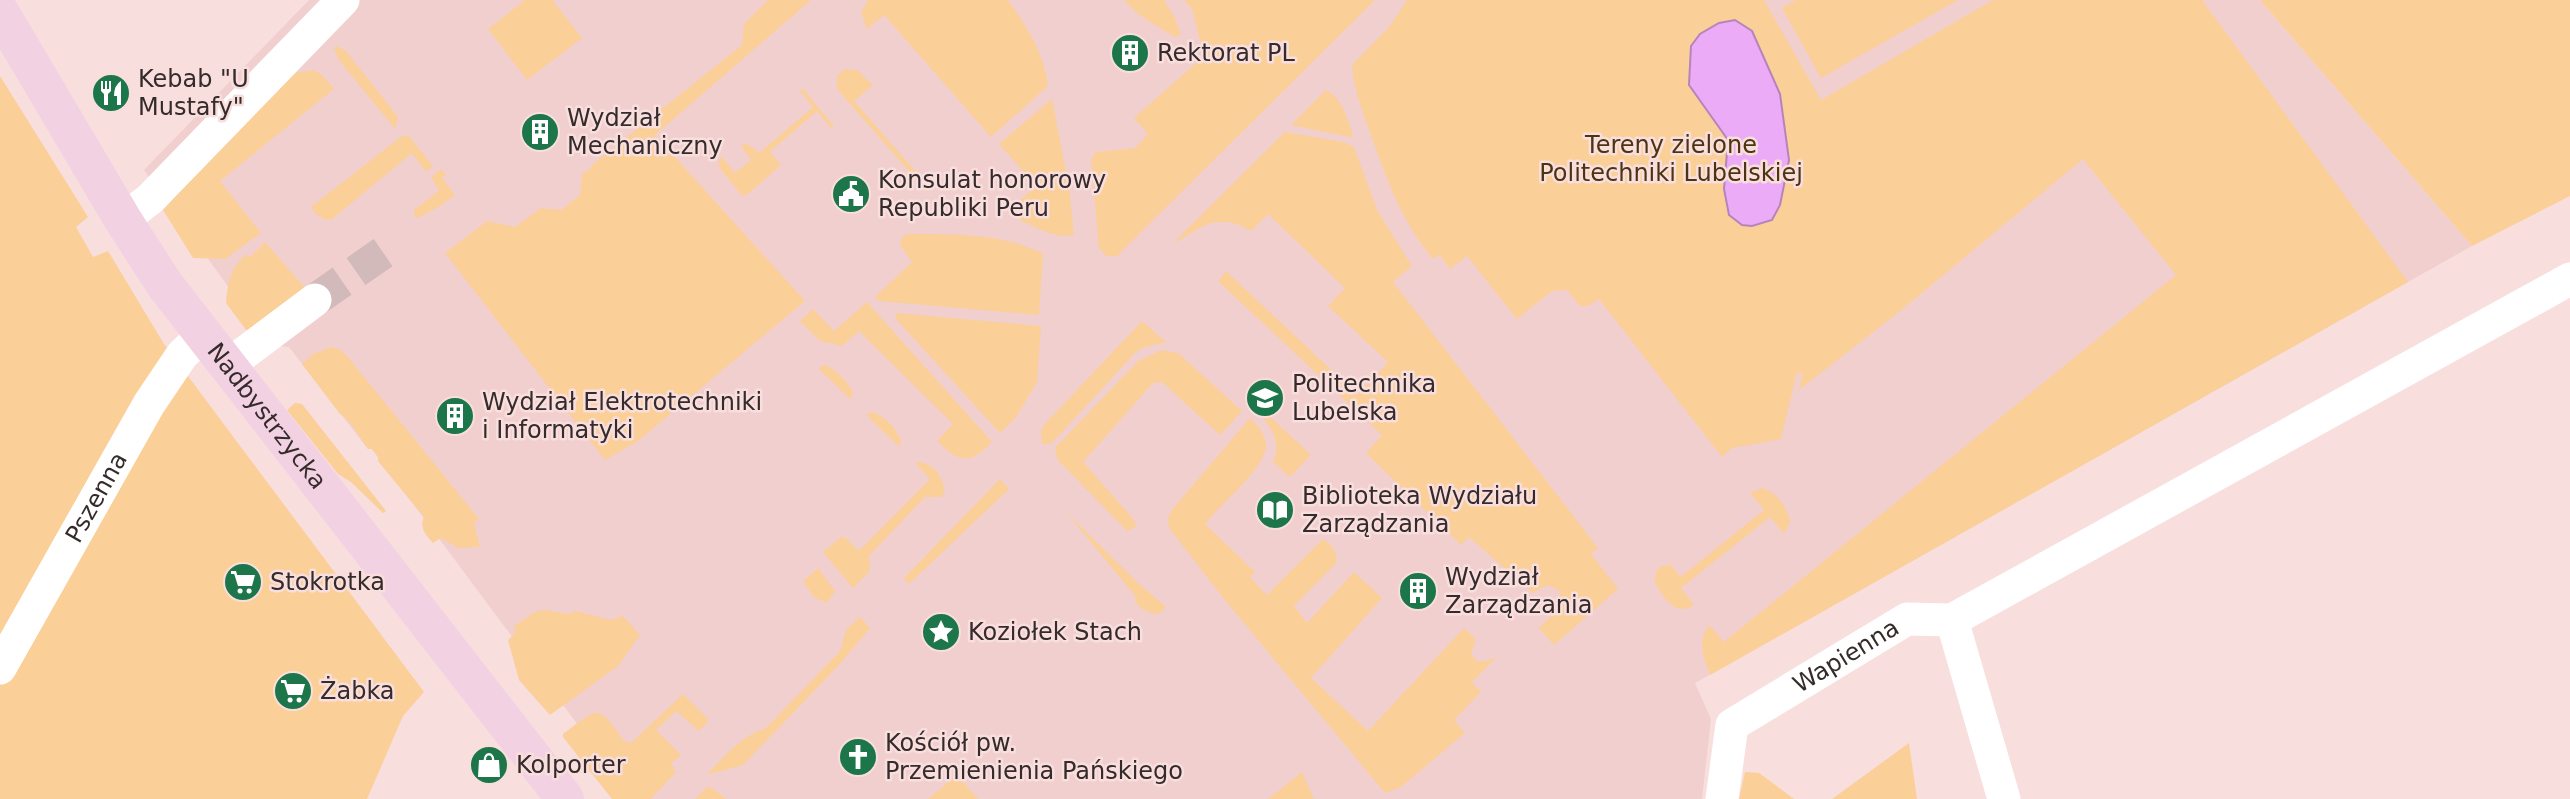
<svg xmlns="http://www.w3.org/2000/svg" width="2570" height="799" font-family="'DejaVu Sans',sans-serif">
<rect width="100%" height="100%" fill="#f9dede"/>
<path fill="#f2cfcf" d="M309,0H2260L2472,246L1695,683L1711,719L1702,799H633L405,493L378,461V457L372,449H368L289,347L270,345L144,170Z"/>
<g fill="#facf98">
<path d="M525,0H552L582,38L527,80L488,29Z"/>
<path d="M768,0H811L655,135L805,301L638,441L605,460L445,253L487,221L515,227L541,208L561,210L580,195L582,174L591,168L593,164L742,45L744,24Z"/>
<path d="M868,0H1008C1027,27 1044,53 1048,86L991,137L884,15L867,29L861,12Z"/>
<path d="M1124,0H1164L1175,18L1181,34L1175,37C1157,25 1139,18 1124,0Z"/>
<path d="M1184,0H1375L1117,256H1106L1099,248L1091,159L1096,152L1135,148L1148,134L1134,118L1204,56L1192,9Z"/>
<path d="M1407,0H1764L1821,100L1993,0H2202L2408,282L1710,675C1703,658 1697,641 1709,625L1724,642L2176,275L2083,159L1899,312L1799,390L1802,373L1797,372L1781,439L1732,448L1722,457L1599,299L1588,306H1580L1567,290L1552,291L1517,319L1467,256L1450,269L1440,255L1433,259C1401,220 1389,185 1372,138C1363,113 1354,91 1352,65L1389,27Z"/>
<path d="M1796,0H1958L1821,78L1782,8Z"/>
<path d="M2260,0H2570V196L2472,246Z"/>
<path d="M337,46L346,51L398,117L395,129L338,59L334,48Z"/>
<path d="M845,69L857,70L873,85L854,101L931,189L927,192L837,89V76Z"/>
<path d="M312,70L321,74L334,89L220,181L261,233L225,259L193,258L163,210L291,74Z"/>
<path d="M0,76L88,217L76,227L93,257L108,251L164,344L424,692L403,716L367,799H0Z"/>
<path d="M803,89L834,126L831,128L817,111L770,152L781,165L748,194L742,196L719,167V159L722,157L735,173L751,160L742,148V144L749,145L759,153L813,107L799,90Z"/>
<path d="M1326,90C1343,98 1348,121 1354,138L1291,125Z"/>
<path d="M1052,99L1069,187L1074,235C1055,239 1038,228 1021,221L1017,212L1018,202L1036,186L999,144Z"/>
<path d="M1285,132L1344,142L1354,147L1377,210L1412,266L1393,282L1598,548L1591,554L1618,589L1554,645L1539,628C1550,617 1564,607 1559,590L1547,585L1533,593L1469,537L1461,545L1366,453L1382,435L1218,281L1226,271L1358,395L1388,362L1328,306L1345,288L1268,214L1251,231C1231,219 1213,218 1193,232C1186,236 1181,240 1173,243Z"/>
<path d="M402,136H409L433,166L426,172L412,153L331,220C320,219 316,215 311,207Z"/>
<path d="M441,169L446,174L442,178L455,195L437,208L417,218L414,216V210L439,191L431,177Z"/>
<path d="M907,234C951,234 1004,233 1043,254L1039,315L879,301L875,297L912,262L900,245L901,239Z"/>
<path d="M265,242L306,289L247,331L226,303C228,282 230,268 247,254L250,257Z"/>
<path d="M867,302L992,442C970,465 959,463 937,441L953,424L859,331L842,346L820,341L800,321L813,309L834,331Z"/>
<path d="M897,313L1041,326L1037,382L1016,417L1000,433L895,318Z"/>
<path d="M1142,321L1166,342L1142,348L1135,353L1051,444H1042L1041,431L1043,426Z"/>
<path d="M332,347L339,349L347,356L479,519L474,523L480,547L458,548L441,538L433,543C426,535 419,528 424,517L378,461V457L372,449H368C360,438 350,420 340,414L302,364L313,354Z"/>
<path d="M1162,350L1178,353L1242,411L1220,435L1162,382L1153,383L1083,462L1134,520L1136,527L1127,531L1057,459L1055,448L1138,361Z"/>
<path d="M825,365C836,369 850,383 853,394L850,399L818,368Z"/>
<path d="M295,403L302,404L386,511L383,513L351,482L338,474L287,410Z"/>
<path d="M873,412C884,416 899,430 901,443L898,446L866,415Z"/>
<path d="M1266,413L1311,455L1290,477L1273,462C1281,445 1273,429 1262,417Z"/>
<path d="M1250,418C1258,426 1266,434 1266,446C1265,469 1219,505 1205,524L1255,572L1250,577L1267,595L1323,539C1332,546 1338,551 1336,563L1294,606L1307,623L1354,572L1382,598L1311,678L1368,731L1464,628L1476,639L1471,655L1479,662L1496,658L1472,682L1481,692L1454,720L1465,733L1401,787L1385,793L1224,599L1169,528L1168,519L1171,511Z"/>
<path d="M919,462C935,464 943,478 945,493L941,497H925L869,556L870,571L853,588L823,552L841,537L846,538L859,551L930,479L915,463Z"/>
<path d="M1000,479L1009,489L909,584L904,578Z"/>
<path d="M1762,488C1777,492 1788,508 1790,522L1784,534L1770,517L1681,588L1694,605C1676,618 1662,596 1654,581L1658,568L1670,564L1680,576L1683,575L1764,510L1750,493Z"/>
<path d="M1066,512L1138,583L1166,607L1159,614H1154L1142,609L1135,601L1136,597Z"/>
<path d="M818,568L835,591L827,603L814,597L803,581Z"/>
<path d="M544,610L569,614L576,611L610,620L623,616L640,635L618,666L550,715L519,680L508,640L515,633L514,626L535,612Z"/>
<path d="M860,617L870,628L839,665L743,765L707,775C724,756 741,736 766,728L840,651L846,630Z"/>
<path d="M683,694L709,720L699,731L676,711L656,730L681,755L671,764L676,772L651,799H612L563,737V734C600,707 597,703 624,741L631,743Z"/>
<path d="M1909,743L1917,799H1832Z"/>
<path d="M1302,772L1314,799H1268Z"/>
<path d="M1745,772L1759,773L1794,799H1739Z"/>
<path d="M957,775L978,799H928Z"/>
<path d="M707,787L712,788L726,799H695Z"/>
</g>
<path fill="#ecabf7" stroke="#b585ba" stroke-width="2" d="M1735,20L1752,31L1780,94L1789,160L1780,205L1772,220L1752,226L1742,225L1729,215L1724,189L1728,140L1689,85L1691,46L1700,34L1719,23Z"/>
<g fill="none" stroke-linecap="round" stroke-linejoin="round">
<path stroke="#d2baba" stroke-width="33" stroke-dasharray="33 17" stroke-linecap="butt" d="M315,300L384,252"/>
<g stroke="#fff" stroke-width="33">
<path d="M123,220L150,199L343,0"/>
<path d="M227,366L315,300"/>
<path d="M1952,620L2570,279"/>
<path id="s1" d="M0,668L149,404L182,355L203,335"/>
<path id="s2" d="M1722,799L1732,725L1907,619L1952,620L2004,799"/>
</g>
<path stroke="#f2d1e2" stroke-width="38" id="s3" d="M0,12L123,220L165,285L565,799"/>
</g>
<defs>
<symbol id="building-disc" viewBox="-11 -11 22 22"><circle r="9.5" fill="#1d764a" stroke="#f9dede"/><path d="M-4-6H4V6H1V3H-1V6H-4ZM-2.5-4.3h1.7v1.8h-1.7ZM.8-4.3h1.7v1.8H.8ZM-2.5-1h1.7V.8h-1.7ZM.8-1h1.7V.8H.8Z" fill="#fff"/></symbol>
<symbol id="restaurant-disc" viewBox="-11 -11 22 22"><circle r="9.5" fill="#1d764a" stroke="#f9dede"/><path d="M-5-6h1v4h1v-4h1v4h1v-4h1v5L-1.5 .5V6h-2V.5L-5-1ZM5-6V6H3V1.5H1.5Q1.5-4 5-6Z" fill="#fff"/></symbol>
<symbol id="civic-disc" viewBox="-11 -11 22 22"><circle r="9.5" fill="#1d764a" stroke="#f9dede"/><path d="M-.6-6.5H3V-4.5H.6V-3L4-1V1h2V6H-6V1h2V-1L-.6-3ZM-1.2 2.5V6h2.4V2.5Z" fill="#fff"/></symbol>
<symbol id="university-disc" viewBox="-11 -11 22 22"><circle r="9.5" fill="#1d764a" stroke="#f9dede"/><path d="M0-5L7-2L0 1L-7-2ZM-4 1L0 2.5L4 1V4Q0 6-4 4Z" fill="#fff"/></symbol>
<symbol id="library-disc" viewBox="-11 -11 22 22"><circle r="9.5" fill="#1d764a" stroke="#f9dede"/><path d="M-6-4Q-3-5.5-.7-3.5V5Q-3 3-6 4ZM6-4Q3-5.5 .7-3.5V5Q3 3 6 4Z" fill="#fff"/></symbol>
<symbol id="supermarket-disc" viewBox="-11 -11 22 22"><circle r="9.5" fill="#1d764a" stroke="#f9dede"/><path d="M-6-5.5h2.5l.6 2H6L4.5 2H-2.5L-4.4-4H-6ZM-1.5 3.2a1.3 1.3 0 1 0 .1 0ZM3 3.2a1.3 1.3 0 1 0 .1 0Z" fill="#fff"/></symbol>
<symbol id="sight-disc" viewBox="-11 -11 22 22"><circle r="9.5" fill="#1d764a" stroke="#f9dede"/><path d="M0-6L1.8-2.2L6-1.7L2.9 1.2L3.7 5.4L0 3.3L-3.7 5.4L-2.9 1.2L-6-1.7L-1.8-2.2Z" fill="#fff"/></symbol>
<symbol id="church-disc" viewBox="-11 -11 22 22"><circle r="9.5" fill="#1d764a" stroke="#f9dede"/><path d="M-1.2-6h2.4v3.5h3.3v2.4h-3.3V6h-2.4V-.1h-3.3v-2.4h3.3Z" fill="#fff"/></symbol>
<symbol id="shop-disc" viewBox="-11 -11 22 22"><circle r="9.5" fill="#1d764a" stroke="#f9dede"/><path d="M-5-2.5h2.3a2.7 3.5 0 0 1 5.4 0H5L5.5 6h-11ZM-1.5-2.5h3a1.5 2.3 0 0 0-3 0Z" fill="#fff"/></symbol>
</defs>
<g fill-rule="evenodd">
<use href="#building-disc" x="1108" y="31" width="44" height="44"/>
<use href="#restaurant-disc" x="89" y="71" width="44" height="44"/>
<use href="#building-disc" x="518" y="110" width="44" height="44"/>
<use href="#civic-disc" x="829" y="172" width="44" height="44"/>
<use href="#university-disc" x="1243" y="376" width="44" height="44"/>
<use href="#building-disc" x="433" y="394" width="44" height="44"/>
<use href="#library-disc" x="1253" y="488" width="44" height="44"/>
<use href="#supermarket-disc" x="221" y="560" width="44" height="44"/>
<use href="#building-disc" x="1396" y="569" width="44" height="44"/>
<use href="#sight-disc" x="919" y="610" width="44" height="44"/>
<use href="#supermarket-disc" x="271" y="669" width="44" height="44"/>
<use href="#church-disc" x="836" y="735" width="44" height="44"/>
<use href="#shop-disc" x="467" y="743" width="44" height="44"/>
</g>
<g text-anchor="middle" stroke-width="5" stroke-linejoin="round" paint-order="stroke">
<g font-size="24" fill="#352b2b" stroke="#f9dede" text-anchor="start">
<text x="1157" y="61">Rektorat PL</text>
<text x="138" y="87">Kebab "U<tspan x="138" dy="28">Mustafy"</tspan></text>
<text x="567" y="126">Wydział<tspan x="567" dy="28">Mechaniczny</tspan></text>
<text x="878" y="188">Konsulat honorowy<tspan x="878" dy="28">Republiki Peru</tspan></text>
<text x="1292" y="392">Politechnika<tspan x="1292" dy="28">Lubelska</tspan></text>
<text x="482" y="410">Wydział Elektrotechniki<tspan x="482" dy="28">i Informatyki</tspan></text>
<text x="1302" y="504">Biblioteka Wydziału<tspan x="1302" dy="28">Zarządzania</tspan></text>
<text x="1445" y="585">Wydział<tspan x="1445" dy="28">Zarządzania</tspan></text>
<text x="270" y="590">Stokrotka</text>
<text x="968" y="640">Koziołek Stach</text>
<text x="320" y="699">Żabka</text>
<text x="885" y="751">Kościół pw.<tspan x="885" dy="28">Przemienienia Pańskiego</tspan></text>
<text x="516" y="773">Kolporter</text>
</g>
<g font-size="24" fill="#4d3410" stroke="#f9dede">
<text x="1671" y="153">Tereny zielone<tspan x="1671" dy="28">Politechniki Lubelskiej</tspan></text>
</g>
<g font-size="24" fill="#352b2b" stroke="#f9dede">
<text dy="8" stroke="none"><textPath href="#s3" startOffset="485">Nadbystrzycka</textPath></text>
<text dy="8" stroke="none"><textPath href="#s1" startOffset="196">Pszenna</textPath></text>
<text dy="8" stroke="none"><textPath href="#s2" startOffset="208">Wapienna</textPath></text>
</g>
</g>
</svg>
